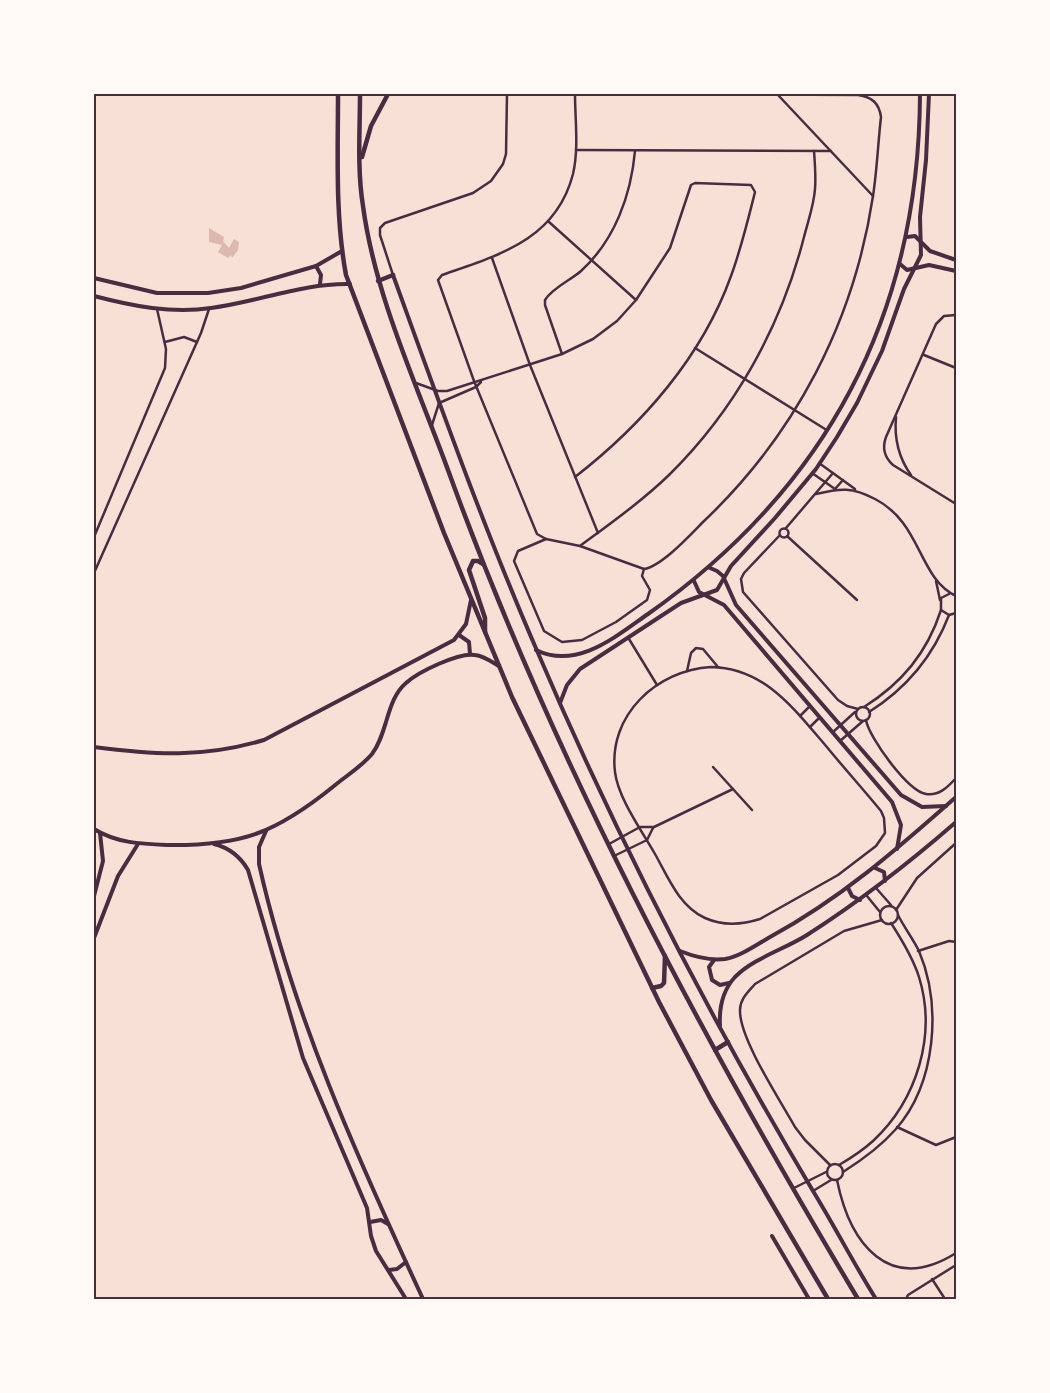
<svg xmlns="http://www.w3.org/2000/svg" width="1050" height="1393" font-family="'PT Sans',sans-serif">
<rect width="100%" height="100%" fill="#f7e1d7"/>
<path fill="#dcb8b0" d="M209,228L224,237L223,241L229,248L234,239L239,242L238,250L232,258L231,255L228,258L218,252L222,245L209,242Z"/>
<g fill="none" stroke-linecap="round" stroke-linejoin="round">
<g stroke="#4a2c40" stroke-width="2.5">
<path d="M575,94C575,120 579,148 573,174C556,240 499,255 442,275L438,280L474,381L537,534L546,539L580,546L644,569C662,566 690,535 703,522C795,435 854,322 873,196C877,170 878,143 881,117C879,103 872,97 858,95L665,94"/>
<path d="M778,95L873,196"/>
<path d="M576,150L831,151"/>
<path d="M549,222L636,300"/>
<path d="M492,258L530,365L598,533"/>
<path d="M393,275L380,235V228L385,223L473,193L491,181L503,164L506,154L507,94"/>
<path d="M956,315L944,316L936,324L886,437C882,448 884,457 893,465L956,504"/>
<path d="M165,342L184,337L197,342"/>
<path d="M695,348L825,429"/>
<path d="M562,354L545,305V300C552,288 571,280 581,271C615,240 631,195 635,151"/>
<path d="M924,355L956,368"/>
<path d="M416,383L438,391H447L562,354L593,339L617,321L636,300L670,248L691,185L695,183L751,185L755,192C748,220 741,249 731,276C702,357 642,425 575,477"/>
<path d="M896,417C894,439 898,457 911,475"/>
<path d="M432,425L439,403L476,387L481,382"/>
<path d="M819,463L855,489"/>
<path d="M812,473L835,489L843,480"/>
<path d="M816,494C841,488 852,487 875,499C922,523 918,578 956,596"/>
<path d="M786,528L833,473"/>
<circle cx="784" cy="533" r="4.5"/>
<path d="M780,535L744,573L741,579L743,592L838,700L847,706L858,709"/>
<path d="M787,536L857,600"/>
<path d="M94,537L165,368L166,349L157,309"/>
<path d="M546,539L518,551L514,561L544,631L562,642L582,640L616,622L647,600L650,590L642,576L644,569"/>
<path d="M580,546C611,523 642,501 669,475C735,410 781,327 804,237C808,221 814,205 815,189C816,177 815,164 814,151"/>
<path d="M94,573L201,333L209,309"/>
<path d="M936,581L940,600"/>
<path d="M949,594L941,598V610L949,615L956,613"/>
<path d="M629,639L657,685"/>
<path d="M711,667C765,668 794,709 826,746C844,768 863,789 881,811L884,818L885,833L876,846L838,875L760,919C741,925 723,926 705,918C679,906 668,877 655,854C642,831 618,798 615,772C608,715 657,670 711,667Z"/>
<path d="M687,671L691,653L696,648L703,649L718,667"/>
<path d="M864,707C902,683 927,653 941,610"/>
<circle cx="863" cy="714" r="7"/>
<path d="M869,712C907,688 933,657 949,615"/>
<path d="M800,716L809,707"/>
<path d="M866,720C869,738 908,791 926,794C939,796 948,787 956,778"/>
<path d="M810,727L819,718"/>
<path d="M833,732L855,712"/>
<path d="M840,741L863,721"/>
<path d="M713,767L752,810"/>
<path d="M609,844L640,827H654L733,789"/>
<path d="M614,856L647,840L653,828"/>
<path d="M876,888L891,905"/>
<path d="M867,896L880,912"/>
<circle cx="889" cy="915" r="9"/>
<path d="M896,910L917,878L956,843"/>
<path d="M918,951L949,941L956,942"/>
<path d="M897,1127L936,1145L956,1137"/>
<circle cx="835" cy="1172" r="8"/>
<path d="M830,1165L805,1140L795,1127C780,1100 739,1038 740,1010C740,999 748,992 755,984L844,931L882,920"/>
<path d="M839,1165C851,1158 863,1150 873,1141C917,1100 937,1035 919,977C913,958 902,940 891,923"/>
<path d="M843,1172C862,1160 881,1146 896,1129C936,1083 942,1006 919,951C913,939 904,927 898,915"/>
<path d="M837,1180C850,1244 889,1295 956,1253"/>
<path d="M794,1188L826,1172"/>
<path d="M813,1191L831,1180"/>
<path d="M932,1279L945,1299"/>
<path d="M906,1299L908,1295L956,1265"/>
</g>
<g stroke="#4a2c40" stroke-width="4">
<path d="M907,237L915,236L930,251L956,260"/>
<path d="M900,264L907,270L929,265L956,271"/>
<path d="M316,266L321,275L320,284"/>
<path d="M393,275C439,402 484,529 538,653C617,838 710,1018 813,1191C835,1227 854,1264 876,1299"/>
<path d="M94,278L157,293H208L241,288L316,266L342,251"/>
<path d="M94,296C132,306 172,314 211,308C258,302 302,283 350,284"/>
<path d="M710,568L717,571L723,576L736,605L901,795L922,807L946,806"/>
<path d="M694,581L699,592L724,605L892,802L901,825L897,849"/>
<path d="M459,635L469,642L470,654"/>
<path d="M536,650C577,670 615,637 648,614C828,487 919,314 920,94"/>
<path d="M560,703L567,685L580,669L681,603L717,590L731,566L775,518L816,469L837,437L857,403L882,351L904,289L921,255L920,217L926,160L929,94"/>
<path d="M94,747C155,755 204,758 264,740L454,640L466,624L471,600"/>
<path d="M94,829C116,843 142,844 167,845C242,846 276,833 334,786C347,775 361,767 372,754C388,733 386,700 406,683C418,672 459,652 475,655C484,656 492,662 499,666"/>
<path d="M266,831L259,847V864C293,1016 358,1159 423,1299"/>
<path d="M214,844C230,848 240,856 248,870L303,1058L367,1208L371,1236L376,1251L406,1299"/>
<path d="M875,868L884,872L885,881"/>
<path d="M848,888L852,896L860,900"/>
<path d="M94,896L103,861L100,833"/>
<path d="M94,938L118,876L138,844"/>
<path d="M680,951C695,957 709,961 725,959C741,956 756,945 770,937C840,899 896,850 956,797"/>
<path d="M714,960L709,967L712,980L720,985L729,983"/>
<path d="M720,1026C719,1008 722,991 735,977C754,958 785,949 807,935C860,901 909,863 956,822"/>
<path d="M370,1222L381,1220L388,1224"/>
<path d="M772,1236L809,1299"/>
<path d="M389,1270L397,1269L406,1262"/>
</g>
<g stroke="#4a2c40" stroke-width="4.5">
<path d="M338,94C338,154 335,216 346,275L444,533L512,697L659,1002L711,1100L828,1299"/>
<path d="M360,94C360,131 357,169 363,206C375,296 417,385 448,470C553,760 700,1035 858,1299"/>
<path d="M362,157L371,126L388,94"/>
<path d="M378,281L393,275"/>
<path d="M483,564L478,561H473L469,570L485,618V632"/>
<path d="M652,988L661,986L664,983L665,956"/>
<path d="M715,1050L728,1042"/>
</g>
</g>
<rect width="1050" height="1393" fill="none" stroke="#fffaf5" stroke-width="190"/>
<rect x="95" y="95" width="860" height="1203" fill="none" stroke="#4a2c40" stroke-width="2"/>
</svg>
